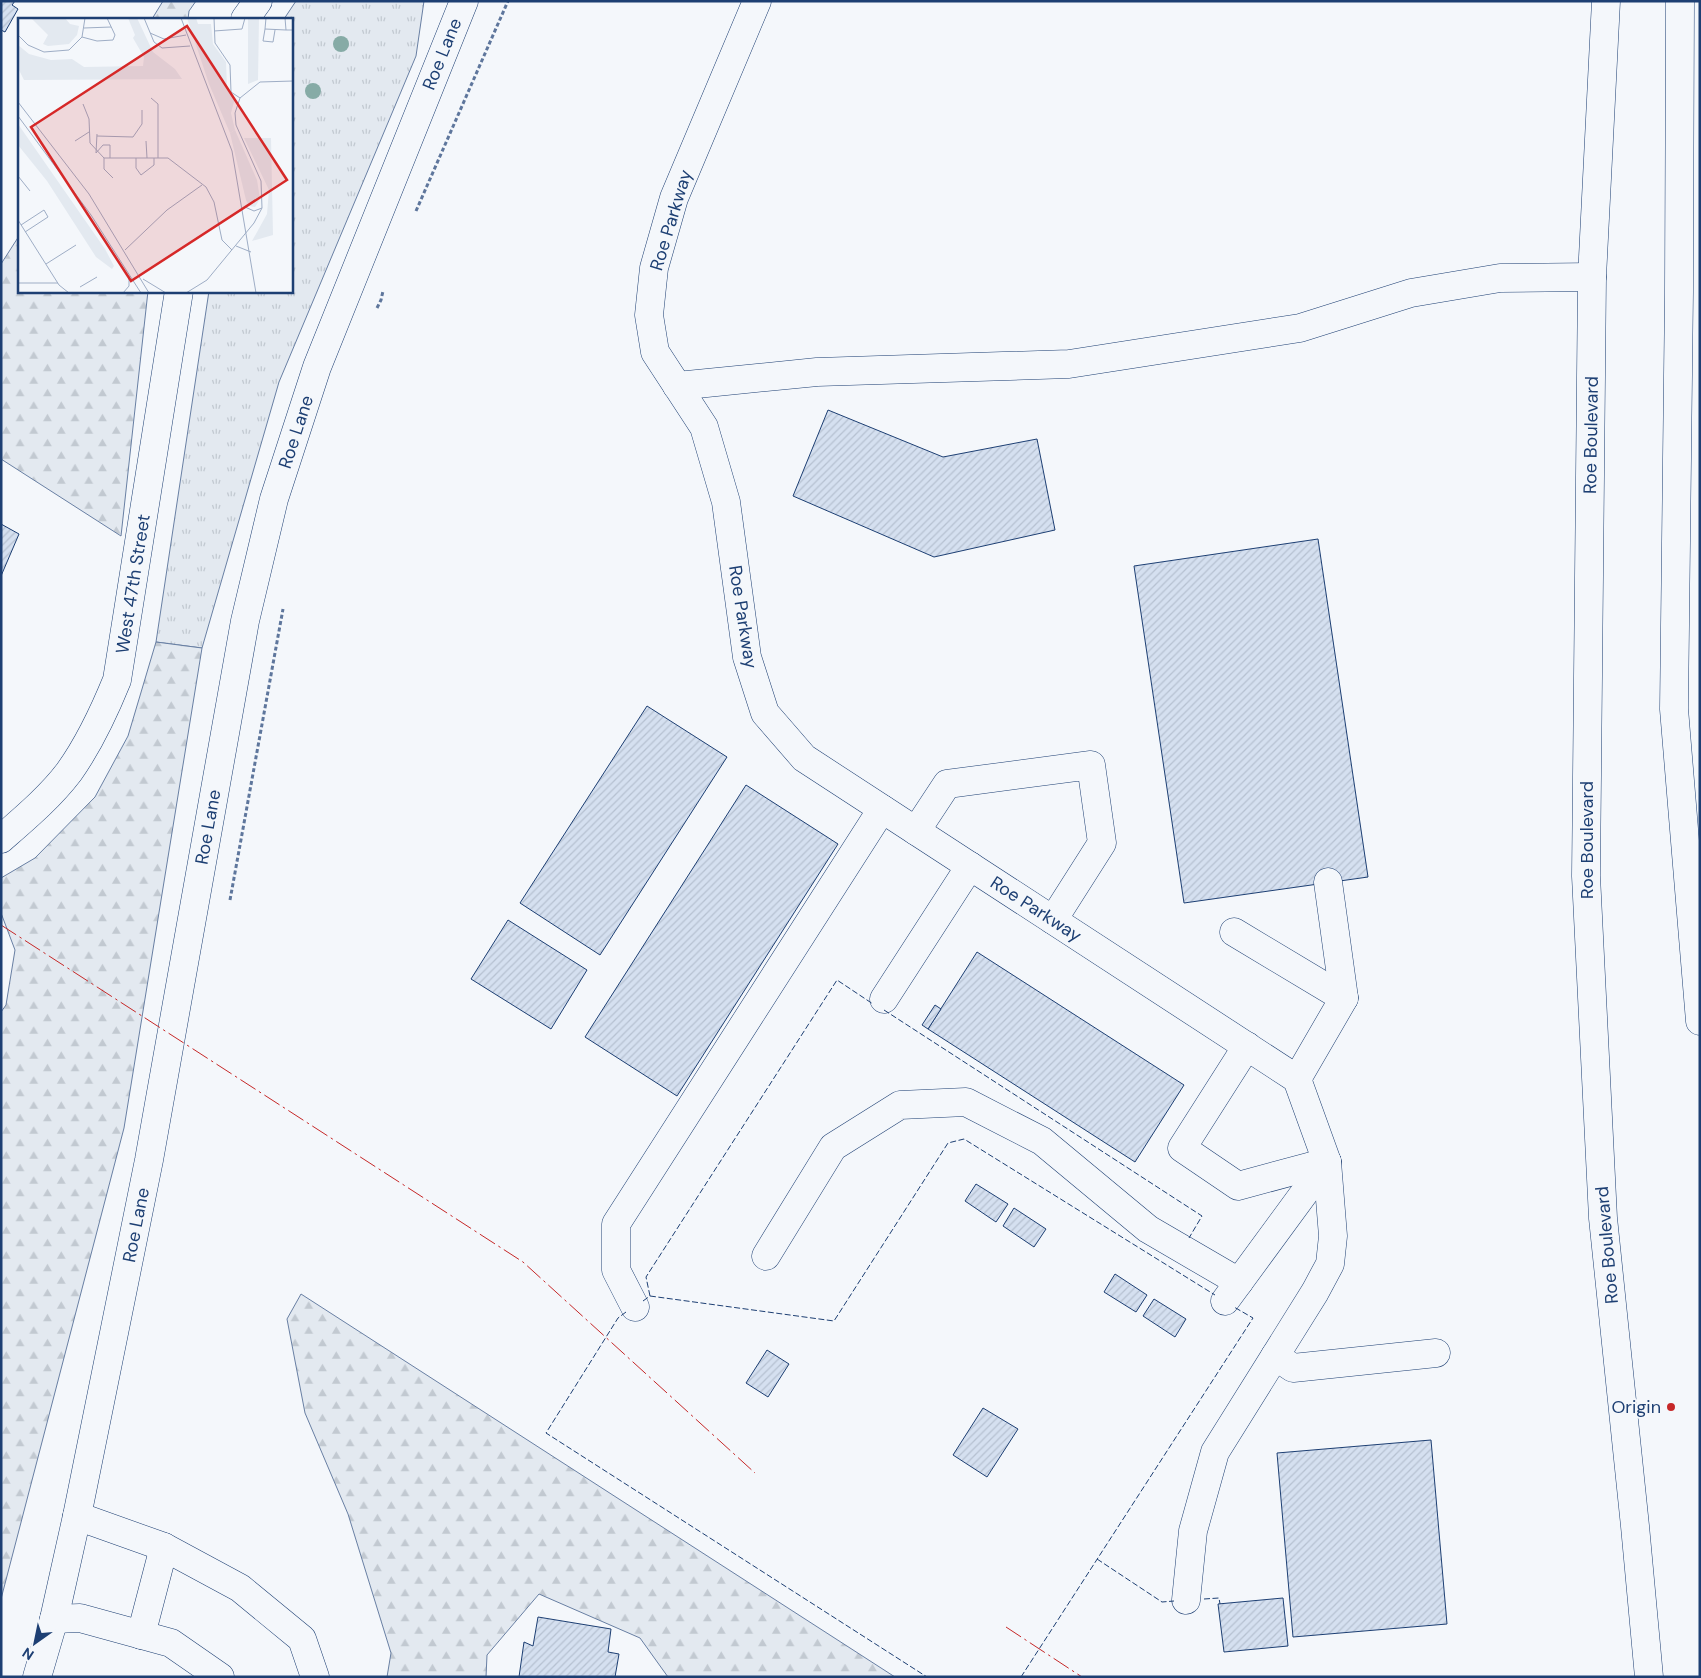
<svg xmlns="http://www.w3.org/2000/svg" width="1701" height="1678" font-family="'DM Sans',sans-serif">
<defs>
<pattern id="grass-tufts" width="24" height="20" patternUnits="userSpaceOnUse" patternTransform="scale(1.25)"><rect width="24" height="20" fill="#e3e9f0"/><path d="M3 7l-1-3M5 7V3M7 7l1-3M15 17l-1-3M17 17v-4M19 17l1-3" fill="none" stroke="#c2c9d1"/></pattern>
<pattern id="forest-firs" width="22" height="20" patternUnits="userSpaceOnUse" patternTransform="scale(1.25)"><rect width="22" height="20" fill="#e3e9f0"/><path d="M5 1l3.5 6h-7zM16 11l3.5 6h-7z" fill="#c2c9d1"/></pattern>
<pattern id="building-hatch" width="6" height="6" patternUnits="userSpaceOnUse" patternTransform="scale(1.25)"><rect width="6" height="6" fill="#d5e0f0"/><path d="M-1 1l2-2M0 6l6-6M5 7l2-2" fill="none" stroke="#b6c1d1"/></pattern>
</defs>
<rect width="100%" height="100%" fill="#f4f7fb"/>
<path fill="url(#grass-tufts)" stroke="#687fa3" d="M296,1H424L416,56L279,382L202,648L156,642L209,291H291V19H284Z"/>
<g fill="url(#forest-firs)" stroke="#687fa3">
<path d="M163,1H196L189,11L188,19H152Z"/>
<path d="M19,236V291H148L121,536L1,459V264Z"/>
<path d="M156,642L202,648L124,1128L1,1599V1012L6,1005L15,950L1,913V878L35,858L95,797L128,736Z"/>
<path d="M301,1294L895,1677H668L640,1638L539,1594L487,1655L486,1677H387L391,1653L348,1514L305,1413L287,1319Z"/>
</g>
<g fill="url(#building-hatch)" stroke="#1d3f73">
<path d="M1,1H15L12,5L18,9L5,32L1,30Z"/>
<path d="M828,410L943,457L1037,439L1055,530L934,557L793,496Z"/>
<path d="M1,524L19,534L1,576Z"/>
<path d="M1318,539L1368,877L1184,903L1134,566Z"/>
<path d="M647,706L727,757L600,955L520,903Z"/>
<path d="M746,785L838,844L677,1096L585,1037Z"/>
<path d="M508,920L587,970L551,1029L471,979Z"/>
<path d="M977,952L1184,1085L1135,1162L928,1029Z"/>
<path d="M935,1005L941,1009L928,1029L922,1025Z"/>
<path d="M976,1184L1008,1204L996,1222L965,1201Z"/>
<path d="M1014,1208L1046,1229L1034,1247L1003,1226Z"/>
<path d="M1115,1274L1147,1295L1136,1312L1104,1292Z"/>
<path d="M1154,1299L1186,1319L1175,1337L1143,1316Z"/>
<path d="M767,1350L789,1364L768,1397L746,1383Z"/>
<path d="M983,1408L1018,1429L987,1477L953,1455Z"/>
<path d="M1431,1440L1447,1624L1293,1637L1277,1453Z"/>
<path d="M1283,1598L1288,1646L1224,1652L1218,1604Z"/>
<path d="M538,1617L611,1629L608,1652L619,1654L615,1677H519L524,1642L533,1646Z"/>
</g>
<g fill="none" stroke-linecap="round" stroke-linejoin="round">
<defs>
<g id="minor">
<path d="M757,1L674,198L654,268L649,315L655,352L704,427L726,502L747,657L765,713L804,758L1297,1079L1327,1162L1333,1236L1330,1264L1315,1292L1215,1452L1193,1531L1186,1600"/>
<path d="M245,19L258,1"/>
<path d="M677,386L817,372L1069,364L1300,328L1411,293L1500,278L1592,277"/>
<path d="M916,831L947,784L1091,765L1102,843L1053,920"/>
<path d="M1,839C25,818 50,797 69,772C89,744 104,712 117,680L179,291"/>
<path d="M1234,932L1344,998"/>
<path d="M884,999L970,866"/>
<path d="M1247,1046L1182,1148L1238,1186L1327,1162"/>
<path d="M1297,1079L1344,998L1328,882"/>
<path d="M766,1256L833,1147L900,1105L966,1102L1042,1141L1148,1229L1239,1282"/>
<path d="M1225,1301L1327,1162"/>
<path d="M635,1307L616,1270V1224L882,809"/>
<path d="M1275,1356L1293,1368L1436,1353"/>
<path d="M77,1516L164,1547L240,1588L302,1639L315,1677"/>
<path d="M54,1619L80,1618L171,1643L220,1677"/>
<path d="M141,1635L164,1547"/>
<path d="M37,1677L54,1619L77,1516L149,1160L245,621L274,499L317,367L464,1"/>
</g>
<g id="major">
<path d="M1606,1L1592,277L1586,876L1603,1218L1635,1526L1649,1677"/>
<path d="M1680,1L1679,292L1674,709L1700,1021"/>
</g>
</defs>
<use href="#minor" stroke="#1d3f73" stroke-width="29"/>
<use href="#major" stroke="#1d3f73" stroke-width="29"/>
<g stroke="#5e769c" stroke-width="3" stroke-dasharray="4 2.5" stroke-linecap="butt">
<path d="M416,211L508,1"/>
<path d="M377,308L381,300L383,291"/>
<path d="M230,900L283,609"/>
</g>
<use href="#minor" stroke="#f4f7fb" stroke-width="28"/>
<use href="#major" stroke="#f4f7fb" stroke-width="28"/>
<g stroke="#1d3f73" stroke-width="1" stroke-dasharray="6 2.5" stroke-linecap="butt">
<path d="M884,1010L1202,1216L1189,1238"/>
<path d="M650,1296L646,1277L837,980L873,1004"/>
<path d="M643,1301L650,1296L834,1321L948,1143L964,1139L1215,1295"/>
<path d="M626,1312L618,1318L546,1433L927,1677"/>
<path d="M1097,1559L1162,1602L1174,1601"/>
<path d="M1204,1599L1219,1598L1220,1604"/>
<path d="M1021,1677L1253,1318L1234,1307"/>
</g>
<g stroke="#c62828" stroke-width="1" stroke-dasharray="18 4 2.5 4" stroke-linecap="butt">
<path d="M1,925L523,1262L755,1473"/>
<path d="M1006,1627L1082,1677"/>
</g>
</g>
<g fill="#86aba6">
<circle cx="341" cy="44" r="8"/>
<circle cx="313" cy="91" r="8"/>
</g>
<circle fill="#c62828" stroke="#f4f7fb" stroke-width="2" cx="1671" cy="1407" r="5"/>
<g text-anchor="middle" stroke-width="4" stroke-linejoin="round" paint-order="stroke">
<g font-size="18" fill="#1d3f73" stroke="#f4f7fb">
<text transform="translate(442 54) rotate(-68)" y="6">Roe Lane</text>
<text transform="translate(671 220) rotate(-73)" y="6">Roe Parkway</text>
<text transform="translate(296 432) rotate(-72)" y="6">Roe Lane</text>
<text transform="translate(1591 435) rotate(-89)" y="6">Roe Boulevard</text>
<text transform="translate(133 584) rotate(-81)" y="6">West 47th Street</text>
<text transform="translate(743 617) rotate(81)" y="6">Roe Parkway</text>
<text transform="translate(208 827) rotate(-80)" y="6">Roe Lane</text>
<text transform="translate(1587 840) rotate(-90)" y="6">Roe Boulevard</text>
<text transform="translate(1036 909) rotate(33)" y="6">Roe Parkway</text>
<text transform="translate(136 1225) rotate(-79)" y="6">Roe Lane</text>
<text transform="translate(1607 1245) rotate(-95)" y="6">Roe Boulevard</text>
</g>
<g font-size="18" fill="#1d3f73" stroke="#f4f7fb" text-anchor="end">
<text x="1661" y="1413">Origin</text>
</g>
</g>
<g transform="translate(18 18)">
<rect width="275" height="275" fill="#f4f7fb"/>
<path d="M217,112L239,162L242,181L237,189L231,188L228,182L212,115Z" fill="#e3e9f0"/>
<path d="M13,0H47L52,6L61,8L59,17L51,26L30,28L25,26L30,17ZM110,0H119L135,34L157,51L164,61L6,62L0,50V27L11,36L33,42L54,41L66,49L125,48L126,39L115,20L117,17ZM169,0H178L180,6H193L195,26L208,44L209,70L217,80L213,95L217,112L212,115L191,66ZM230,0H241L240,62L230,66ZM0,106L87,231L96,248L94,251L78,239L29,163L0,127ZM226,120H253L255,217L234,223L249,196L251,172Z" fill="#e3e9f0"/>
<path fill="none" stroke="#9eadc5" stroke-width="1" d="M126,0L136,24L144,30L172,28M163,0L214,133L238,275M196,0L197,25L212,47L213,74L222,80M248,0L247,11L268,12M267,0L268,12H275M66,10L93,9M247,11L245,23L255,24L257,12M196,13L224,11L227,0M132,15L146,21L168,17M0,17L10,27L26,34L51,32L64,19L79,23L95,22L97,17L89,0M64,19L67,0M133,80L140,86V140M0,84L71,176L131,275M65,86L71,101L72,125L86,140H150L188,169L196,184L204,222L214,232M0,98L73,197L123,275M79,118L115,119L124,106V92M57,123L71,114M128,123L129,140M78,135L85,127H92V140M78,135L79,116M86,140V151L95,160M118,140V150L123,157L136,147V140M0,158L12,173M227,189L236,193L244,190M0,202L41,267L51,275M3,207L26,192L30,199L7,214M218,228L233,234M107,232L149,192L184,167M28,246L58,227M125,261L148,275M0,265H40M62,269L79,259M105,275L111,268V258M168,275L189,262L236,205L244,190L243,163L218,107L217,95L222,80L242,64L275,63"/>
<path fill="#d62828" fill-opacity="0.15" stroke="#d62828" stroke-width="2.5" d="M169,8L269,162L113,263L13,109Z"/>
<rect width="275" height="275" fill="none" stroke="#1d3f73" stroke-width="2.5"/>
</g>
<rect width="1701" height="1678" fill="none" stroke="#1d3f73" stroke-width="5"/>
<g transform="translate(35 1643) rotate(213)" stroke="#f4f7fb" stroke-width="4" paint-order="stroke">
<path d="M0-4L9 19L0 12L-9 19Z" fill="#1d3f73"/>
<text y="-8" font-size="14" font-weight="bold" text-anchor="middle" fill="#1d3f73">N</text>
</g>
</svg>
